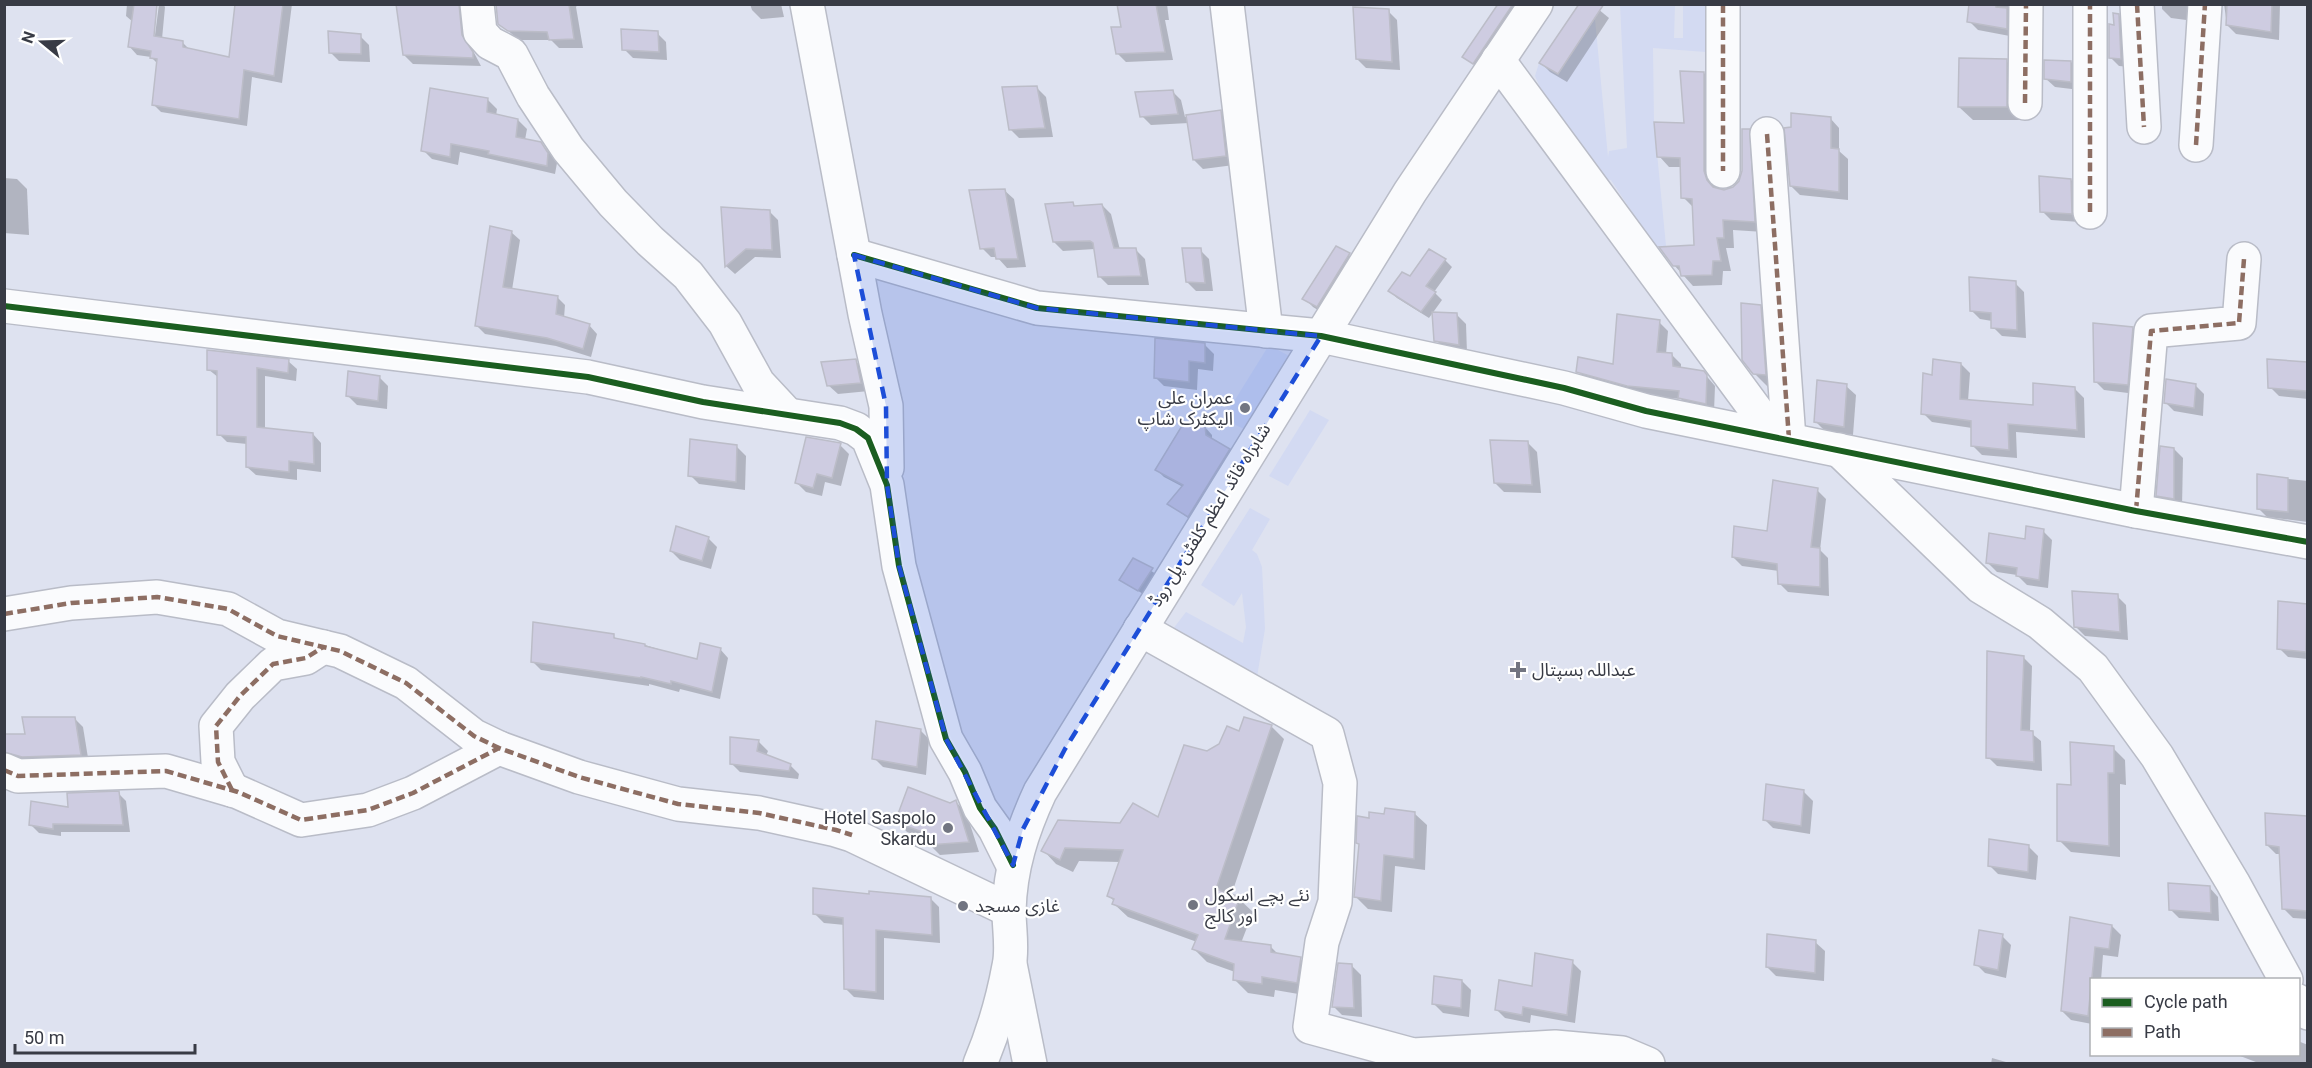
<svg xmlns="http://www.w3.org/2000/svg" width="2312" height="1068" font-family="Roboto,'Noto Sans Arabic',sans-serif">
<rect width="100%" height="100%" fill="#dee2f0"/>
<g fill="#d3daf2">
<path d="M1620,5H1675L1674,38H1683V5H1714L1719,53L1653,48L1654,122L1666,246L1655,247L1611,180L1603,179L1543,94L1535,76L1539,63L1558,74L1595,19L1608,157L1609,151L1627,148Z"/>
<path d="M1269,345L1291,357L1246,430L1223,419Z"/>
<path d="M1310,410L1329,420L1288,486L1269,476Z"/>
<path d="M1250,508L1270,519L1252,550L1257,554L1262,567L1265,629L1257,677L1170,633L1186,612L1243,643L1246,627L1242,593L1234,606L1201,585Z"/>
</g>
<g fill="#0003">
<path d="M127,4H155L151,43H154L159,4H163L165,7L162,39L182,42L190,50L230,58L236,4H292L282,83L252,77L247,126L161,112L153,104L158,64L151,57L137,55L129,46L133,22L126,16Z"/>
<path d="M399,4H469L470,45L481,66L413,64L404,55Z"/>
<path d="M497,4H578L576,7L583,48H559L551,40H519L499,23Z"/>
<path d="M750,4H781L784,17L761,19L752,10Z"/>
<path d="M1119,4H1167L1169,20H1165L1173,60L1126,62L1117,53L1123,28Z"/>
<path d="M1500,4H1526L1482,71L1464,57Z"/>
<path d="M1592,4L1609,18L1567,82L1550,72L1541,63Z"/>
<path d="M1971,4H2013L2015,37L1978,30L1969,21Z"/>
<path d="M2162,4H2198L2194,21L2171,18L2162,9Z"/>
<path d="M2224,4H2280L2279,40L2236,34L2227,25Z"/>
<path d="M1388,11L1397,20L1400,70L1366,68L1357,59Z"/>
<path d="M2118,15L2127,24L2130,67L2119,66L2110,57Z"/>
<path d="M657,33L666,42L667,60L633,58L624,49Z"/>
<path d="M360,36L369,45L370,62L339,61L330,52Z"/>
<path d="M2006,61L2020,74V120H1973L1959,107Z"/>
<path d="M2071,62L2080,71V90L2055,87L2045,78Z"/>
<path d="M1704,73L1714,84V183L1716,189L1724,191L1733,189L1741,181L1749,130L1760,141L1764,232L1733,230L1734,248H1726L1731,271H1723L1722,285L1693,286L1674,265L1695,247L1694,208L1683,197L1682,167H1669L1659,156L1686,124Z"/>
<path d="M1037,88L1046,97L1053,137L1019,138L1010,129Z"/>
<path d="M1172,91L1181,100L1185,117L1220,111L1229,120L1234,165L1203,169L1194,160L1189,123L1151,125L1142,116Z"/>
<path d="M488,100L497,109L496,116L518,120L527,129L525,140L540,143L549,152L557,163L555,174L460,152L458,165L432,159L423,150Z"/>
<path d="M1830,118L1839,128V151L1848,159V200L1800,195L1791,186L1793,129Z"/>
<path d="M4,178L17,179L27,189L29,235L4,233Z"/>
<path d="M2071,180L2080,189V222L2051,220L2042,211Z"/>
<path d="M1004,190L1014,199L1026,267L1007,268L997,257H991L982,248Z"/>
<path d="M1072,204L1076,207L1102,205L1111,214L1120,250H1136L1145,259L1149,285H1108L1099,276L1095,249L1063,251L1054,242Z"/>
<path d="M722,209L769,211L778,220L781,258L755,257L735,274L726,266Z"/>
<path d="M511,232L520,240L512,290L557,297L565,305L564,318L589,325L597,334L591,357L556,346L485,334L477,326Z"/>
<path d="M1337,248L1349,255L1358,263L1326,315L1313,307L1304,298Z"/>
<path d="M1200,250L1209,259L1213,291H1196L1187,282Z"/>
<path d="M1430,251L1445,260L1452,267L1434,292L1442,300L1429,318L1397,298L1390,291L1410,278Z"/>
<path d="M2015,283L2024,292L2026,338L2002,336L1993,327L1992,321L1980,319L1971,310Z"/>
<path d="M1760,306L1774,320L1778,388L1768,387L1754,373Z"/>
<path d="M1457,315L1466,324L1467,353L1445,349L1436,340Z"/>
<path d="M1659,322L1668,331L1666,354L1672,355L1681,364V369L1703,372L1715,386L1714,412L1689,407L1681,399L1637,395L1587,381L1578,371L1615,365Z"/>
<path d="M2133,328L2141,337L2136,394L2104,390L2095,381Z"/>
<path d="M1205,345L1214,354L1213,371L1198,369L1197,390L1164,386L1155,377Z"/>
<path d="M2269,360L2308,364V399L2279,396L2270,387Z"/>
<path d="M288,361L297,369L296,381L265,376V430L313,434L321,443V472L297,469V480L256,475L247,467V444L227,442L219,434V378L208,369Z"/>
<path d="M855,361L865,370L869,391L838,394L828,385Z"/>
<path d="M1961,364L1970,373L1968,401L2035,406L2075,389L2084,398L2085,438L2016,432L2017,458L1982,455L1973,446L1972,428L1932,422L1923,413L1934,377Z"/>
<path d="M379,377L388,386L387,409L357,405L348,396Z"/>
<path d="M2195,385L2204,394L2203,416L2174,411L2165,402Z"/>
<path d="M1846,386L1856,395L1853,435L1825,431L1816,422Z"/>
<path d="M1205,427L1212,435V441L1229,450L1236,457L1195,523L1169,504L1183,487L1164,477L1157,470Z"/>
<path d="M1528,443L1537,452L1541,493L1504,492L1495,483Z"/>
<path d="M840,445L849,454L841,486L825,482L822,496L806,492L797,483Z"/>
<path d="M737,447L746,456L745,490L699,484L690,475Z"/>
<path d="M2174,449L2183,458L2182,507L2167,504L2158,495Z"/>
<path d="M2258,476L2308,481V522L2267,517L2258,508Z"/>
<path d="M1817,490L1826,499L1820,550L1828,558L1829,596L1788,592L1779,583V571L1742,566L1733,557L1768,533Z"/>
<path d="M2043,531L2052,540L2048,588L2027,585L2017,575L1997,572L1988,563Z"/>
<path d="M708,538L717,547L711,569L680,560L671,551Z"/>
<path d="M1134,560L1156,574L1143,594L1121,580Z"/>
<path d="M2117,596L2126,605L2128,640L2085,636L2076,627Z"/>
<path d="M2306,606L2308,659L2288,657L2279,648Z"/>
<path d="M613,636L618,640L645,645L698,661L720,649L728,658L720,699L680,689L679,692L649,684V686L541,670L533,662Z"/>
<path d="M2023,657L2032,666L2030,732L2041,741L2042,771L1997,766L1988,757Z"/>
<path d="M74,718L83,727L89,764L4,763V752Z"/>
<path d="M1271,726L1284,739L1231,896L1239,899L1253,912L1241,943L1270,946L1279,955L1300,959L1314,972L1310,996L1275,990L1274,997L1248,993L1235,980V972L1207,962L1194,949L1197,942L1128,917L1114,904L1115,902L1109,896L1120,862L1079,861L1073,872L1056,864L1043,850L1121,824L1158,819L1207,753L1240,733Z"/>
<path d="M920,730L929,739L926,775L883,767L874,758Z"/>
<path d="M732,739L759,742L768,751L766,756L790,765L799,774L798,779L740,772L731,763Z"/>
<path d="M2113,748L2125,760L2126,785L2120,784V857L2071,852L2059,840L2072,787Z"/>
<path d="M1804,792L1813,801L1810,834L1773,828L1764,819Z"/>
<path d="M118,793L126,801L130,832H61V836L39,833L31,825Z"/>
<path d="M956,802L966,812L979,852L940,855L930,845L932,841L907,832L897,821Z"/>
<path d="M1415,814L1427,825L1425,870L1395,866L1392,912L1368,909L1356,897L1360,845L1370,820Z"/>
<path d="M2267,814L2308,818V919L2293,918L2284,909L2281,854H2276L2267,845Z"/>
<path d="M2029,847L2038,856L2036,880L1998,874L1989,865Z"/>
<path d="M2209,887L2218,897L2219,921L2179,918L2170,909Z"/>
<path d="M871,896L930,898L939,907L940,943L884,938V1000L854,997L845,988V925L824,923L815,914Z"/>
<path d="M2071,918L2112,926L2121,935L2118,957L2103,955L2101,980H2092V1024L2071,1020L2062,1011Z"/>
<path d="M2002,936L2011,945L2006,978L1985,973L1976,964Z"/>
<path d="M1815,942L1825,951L1824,981L1776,976L1767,967Z"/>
<path d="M1572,962L1581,971L1575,1023L1531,1015L1530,1023L1505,1018L1496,1009Z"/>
<path d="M1352,966L1361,975L1362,1017L1342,1015L1333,1006Z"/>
<path d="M1462,981L1471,990L1469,1017L1443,1013L1434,1004Z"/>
<path d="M2298,1041L2308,1045V1064H2261L2235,1054H2298Z"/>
<path d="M1992,1058L2013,1064H1991Z"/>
</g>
<g fill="#cecce1" stroke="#bcbdc8" stroke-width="1.5">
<path d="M134,4H157L154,36L183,41V47L229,57L235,4H283L274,76L244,70L239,119L152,105L157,59L150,58L151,51L128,47Z"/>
<path d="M396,4H459L462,35L473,52V58L403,55Z"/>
<path d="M496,4L569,5L574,39L549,40L547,32L508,31L498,24Z"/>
<path d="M1117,4H1156L1165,52L1116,54L1111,27H1121Z"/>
<path d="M1498,4H1513L1473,64L1462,57Z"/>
<path d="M1579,4H1604L1558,74L1539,63Z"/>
<path d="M1969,4H1996V7L2007,8V29L1967,22Z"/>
<path d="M2227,4H2272L2271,32L2226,25Z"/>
<path d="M1353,7L1389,9L1392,62L1356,59Z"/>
<path d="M2113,13L2119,14L2121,59L2109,58V24L2114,25Z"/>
<path d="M621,29L658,31L659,52L622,50Z"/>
<path d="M328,31L361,34V54L329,53Z"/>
<path d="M1959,58L2007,59V107H1958Z"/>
<path d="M2044,60L2071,61V82L2044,79Z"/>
<path d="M1680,71L1704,72V171L1707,180L1713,187L1724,190L1733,187L1739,181L1742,171V129H1750L1755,222L1723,220L1724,238H1717L1721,261H1713L1712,275L1681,276L1679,266H1673L1659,247L1694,245L1692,199L1681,198L1680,158L1657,157L1654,122L1684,123Z"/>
<path d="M1037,86L1045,128L1009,130L1002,87Z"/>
<path d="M430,88L488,98L487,112L518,119L516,137L541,142L548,153L547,166L488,154L489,151L451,144L450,157L421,151Z"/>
<path d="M1173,90L1178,114L1140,117L1135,92Z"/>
<path d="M1221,110L1226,156L1193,160L1186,115Z"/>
<path d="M1791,113L1831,117V148L1839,149V192L1790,186L1784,128L1791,127Z"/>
<path d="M2039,176L2071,179L2072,214L2040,212Z"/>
<path d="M1005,189L1018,259H996L994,248L980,249L969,190Z"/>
<path d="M1073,202L1074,206L1102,204L1114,248H1136L1141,276L1098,277L1093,243L1090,241L1053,242L1045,204Z"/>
<path d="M721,207L770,210L772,250L746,249L725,267Z"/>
<path d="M490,226L512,231L503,287L558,296L556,314L590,324L583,349L547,338L475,326Z"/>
<path d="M1336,246L1350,253L1317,307L1302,299Z"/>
<path d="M1182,248H1201L1205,283L1186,282Z"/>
<path d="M1429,249L1446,259L1426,286L1436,292L1421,312L1388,291L1402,272L1410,276Z"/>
<path d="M1969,277L2016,281L2017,330L1991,328V313L1970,311Z"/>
<path d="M1741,303L1761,305L1766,375L1753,374L1742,360Z"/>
<path d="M1432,312L1457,313L1459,345L1434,341Z"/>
<path d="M1617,314L1660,320L1657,352L1672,353L1673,366L1704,371L1707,375L1706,404L1678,398L1679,391L1627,386L1576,372L1578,357L1613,364Z"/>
<path d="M2093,323L2133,327L2128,385L2094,382Z"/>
<path d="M1155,338L1205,343V363L1189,361V382L1154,378Z"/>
<path d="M207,350L289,359L288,373L257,368V427L313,433L314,464L289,461V472L246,467V437L217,435V371L207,370Z"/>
<path d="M856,359L861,383L827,386L821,362Z"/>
<path d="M1933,359L1961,363L1960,399L2033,405V383L2075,387L2077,430L2008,424L2009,450L1971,446V421L1921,414L1923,373L1932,375Z"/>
<path d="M2267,359L2307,362V391L2268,388Z"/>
<path d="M348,371L380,376L378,401L346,396Z"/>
<path d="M2166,379L2196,384L2194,408L2164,403Z"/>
<path d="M1817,380L1847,384L1844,427L1814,422Z"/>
<path d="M1183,424L1205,426L1206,435L1230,449L1188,517L1167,504L1183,485L1155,470Z"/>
<path d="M806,437L841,443L832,478L817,474L813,488L795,483Z"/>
<path d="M690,439L737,445L736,482L688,476Z"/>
<path d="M1490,440L1528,441L1532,485L1494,483Z"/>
<path d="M2160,446L2174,448V499L2156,496Z"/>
<path d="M2257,474L2288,478V512L2257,509Z"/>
<path d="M1773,480L1818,488L1811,547L1820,548V587L1778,584L1777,564L1732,557L1734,526L1767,531Z"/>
<path d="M676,526L709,537L702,561L670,551Z"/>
<path d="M2026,526L2044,529L2039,580L2016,576L2017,568L1986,563L1989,533L2025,539Z"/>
<path d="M1133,558L1153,568L1138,591L1119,580Z"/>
<path d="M2072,591L2118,594L2120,632L2074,627Z"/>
<path d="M2278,601L2307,604L2306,652L2277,649Z"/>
<path d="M533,622L614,634V638L645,644V646L697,659L700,643L721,648L712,692L671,681V684L641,677V678L531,662Z"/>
<path d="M1987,651L2024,656L2021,730L2033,731L2034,762L1986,758Z"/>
<path d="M22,717H75L81,755L22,757L4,752V734H25Z"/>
<path d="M1244,717L1272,725L1216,889L1240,897L1225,939L1271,945V952L1301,957L1297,983L1262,977V984L1233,980L1234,964L1192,949L1198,935L1112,904L1114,899L1107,896L1123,850L1065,848L1060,860L1041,851L1058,820L1120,823L1133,803L1158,817L1184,745L1207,751L1219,744L1227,726L1239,731Z"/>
<path d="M876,721L921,729L917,767L872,759Z"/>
<path d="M730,737L759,740L757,751L791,764L789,771L730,764Z"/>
<path d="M2070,742L2114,746V773H2108L2109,846L2057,841V784L2071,785Z"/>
<path d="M1766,784L1804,790L1801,826L1763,820Z"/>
<path d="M908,787L950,803L956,800L969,842L928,845L933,836L895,822Z"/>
<path d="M119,791L123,825L53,824V829L29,825L31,801L68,807L67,793Z"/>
<path d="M1385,808L1415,812L1414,859L1384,855L1381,901L1354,897L1359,844L1356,843L1357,816L1369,818V812L1384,814Z"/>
<path d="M2265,813L2307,816V911L2282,909L2279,847L2266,845Z"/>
<path d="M1989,839L2029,845L2028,872L1988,866Z"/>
<path d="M2168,883L2210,886L2211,913L2169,910Z"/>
<path d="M813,888L869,894V891L931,897L932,935L876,930V992L844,989L843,918L813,914Z"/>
<path d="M2070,917L2112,925L2109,949L2095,947L2088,1016L2061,1011Z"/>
<path d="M1979,930L2003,934L1998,970L1974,965Z"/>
<path d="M1767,934L1816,940L1815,973L1766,967Z"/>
<path d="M1535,953L1573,960L1567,1015L1523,1007L1522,1015L1495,1010L1499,980L1532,986Z"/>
<path d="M1338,963L1352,964L1354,1008L1332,1007Z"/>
<path d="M1434,976L1462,980L1461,1008L1432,1004Z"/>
</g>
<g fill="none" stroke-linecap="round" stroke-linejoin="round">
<defs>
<g id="minor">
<path d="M477,4L480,32L490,43L511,54L533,96L568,149L613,203L650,241L688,275L725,323L758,383L786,413"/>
<path d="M807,4L865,314L886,406L887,468"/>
<path d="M1227,4L1266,331"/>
<path d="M1723,4V171"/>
<path d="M2137,4L2144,127"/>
<path d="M1498,60L1775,436"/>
<path d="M2025,103L2026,4"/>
<path d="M1767,134L1789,439"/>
<path d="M2196,145L2205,4"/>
<path d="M2090,212V4"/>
<path d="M854,255L1037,308L1321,336L1564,388L1646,411L2136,511L2308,542"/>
<path d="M4,306L588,377L703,402L840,423L856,429L868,438L887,485L899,566L946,739L965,772L980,808L995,829L1013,865"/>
<path d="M1839,450L1981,587L2040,623L2093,668L2157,756L2233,883L2286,980"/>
<path d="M2136,511L2151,331L2239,323L2244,259"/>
<path d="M4,614L71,603L157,597L228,609L277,636L340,651L406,683L474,736L499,748"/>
<path d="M1140,629L1327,734L1340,783L1335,902L1322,942L1310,1027L1413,1055L1555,1047L1622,1053L1648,1064"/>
<path d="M4,770L18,776L166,771L238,792L301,820L368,810L413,793L499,748L579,777L678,804L759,813L836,830L852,835L1009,910"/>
<path d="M232,790L218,762L216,726L240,696L273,664L306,658L323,647"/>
<path d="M1010,964L1030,1064"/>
<path d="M2298,1001L2308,1013"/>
</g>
<path id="highway" d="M980,1064C993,1033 1003,999 1009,966C1013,949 1009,929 1009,911C1010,868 1022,831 1040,792L1410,192L1536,4"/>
</defs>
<use href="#minor" stroke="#b9bcc7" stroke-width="36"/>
<use href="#highway" stroke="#b9bcc7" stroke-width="36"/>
<use href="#minor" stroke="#fafbfd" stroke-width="33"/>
<use href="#highway" stroke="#fafbfd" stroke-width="33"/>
<g stroke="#8d6e63" stroke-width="4.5" stroke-dasharray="9 4.5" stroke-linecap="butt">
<path d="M1723,4V171"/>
<path d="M2137,4L2144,127"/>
<path d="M2025,103L2026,4"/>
<path d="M1767,134L1789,439"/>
<path d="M2196,145L2205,4"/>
<path d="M2090,212V4"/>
<path d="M2136,511L2151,331L2239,323L2244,259"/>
<path d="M4,614L71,603L157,597L228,609L277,636L340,651L406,683L474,736L499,748"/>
<path d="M4,770L18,776L166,771L238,792L301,820L368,810L413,793L499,748L579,777L678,804L759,813L836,830L852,835"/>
<path d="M232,790L218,762L216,726L240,696L273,664L306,658L323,647"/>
</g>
<defs>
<g id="cycleway">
<path d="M854,255L1037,308L1321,336L1564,388L1646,411L2136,511L2308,542"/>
<path d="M4,306L588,377L703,402L840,423L856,429L868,438L887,485L899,566L946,739L965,772L980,808L995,829L1013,865"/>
</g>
</defs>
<use href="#cycleway" stroke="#fff" stroke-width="10"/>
<use href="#cycleway" stroke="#1b5e20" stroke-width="6"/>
</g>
<path fill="#1d4ed8" fill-opacity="0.2" stroke="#1d4ed8" stroke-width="4.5" stroke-dasharray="12 8" stroke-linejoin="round" d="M854,255L1037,308L1321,336L1065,749L1023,829L1013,865L946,739L899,566L887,485L886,406Z"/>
<g fill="#727581" stroke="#fff" stroke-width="2">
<circle cx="1245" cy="408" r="6"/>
<path d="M1515 661h6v6h6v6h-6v6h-6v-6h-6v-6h6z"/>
<circle cx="948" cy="828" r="6"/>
<circle cx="1193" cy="905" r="6"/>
<circle cx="963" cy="906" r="6"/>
</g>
<g text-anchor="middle" stroke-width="4.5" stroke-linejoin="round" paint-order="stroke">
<g font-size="18" fill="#383b45" stroke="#fff" text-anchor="start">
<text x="1233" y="404" text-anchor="end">عمران علی<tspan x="1233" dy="21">الیکٹرک شاپ</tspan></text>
<text x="1532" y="676">عبداللہ ہسپتال</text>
<text x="936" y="824" text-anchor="end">Hotel Saspolo<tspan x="936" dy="21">Skardu</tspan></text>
<text x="1205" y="901">نئے بچے اسکول<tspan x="1205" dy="21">اور کالج</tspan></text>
<text x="975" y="912">غازی مسجد</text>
</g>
<g font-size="18" fill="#383b45" stroke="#fff">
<text transform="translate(1210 515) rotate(-58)" y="6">شاہراہ قائد اعظم کلفٹن پل روڈ</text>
</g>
</g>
<rect width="2312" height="1068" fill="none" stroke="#383b45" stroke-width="12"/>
<rect x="2090" y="978" width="210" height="78" fill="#ffffff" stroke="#afb1b5" stroke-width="1.5"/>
<rect x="2102" y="998" width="30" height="9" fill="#1b5e20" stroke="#afb1b5" stroke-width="1.5"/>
<text x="2144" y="1008" font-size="18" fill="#383b45">Cycle path</text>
<rect x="2102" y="1028" width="30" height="9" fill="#8d6e63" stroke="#afb1b5" stroke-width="1.5"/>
<text x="2144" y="1038" font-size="18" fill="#383b45">Path</text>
<g transform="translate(42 42) rotate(289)" stroke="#ffffff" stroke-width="4.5" paint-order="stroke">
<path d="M0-4.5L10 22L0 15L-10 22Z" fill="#383b45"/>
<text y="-9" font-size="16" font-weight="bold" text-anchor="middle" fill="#383b45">N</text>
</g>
<path d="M15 1044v9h180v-9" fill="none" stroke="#383b45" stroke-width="3"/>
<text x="24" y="1044" font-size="18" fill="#383b45" stroke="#ffffff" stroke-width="4.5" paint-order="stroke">50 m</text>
</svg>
